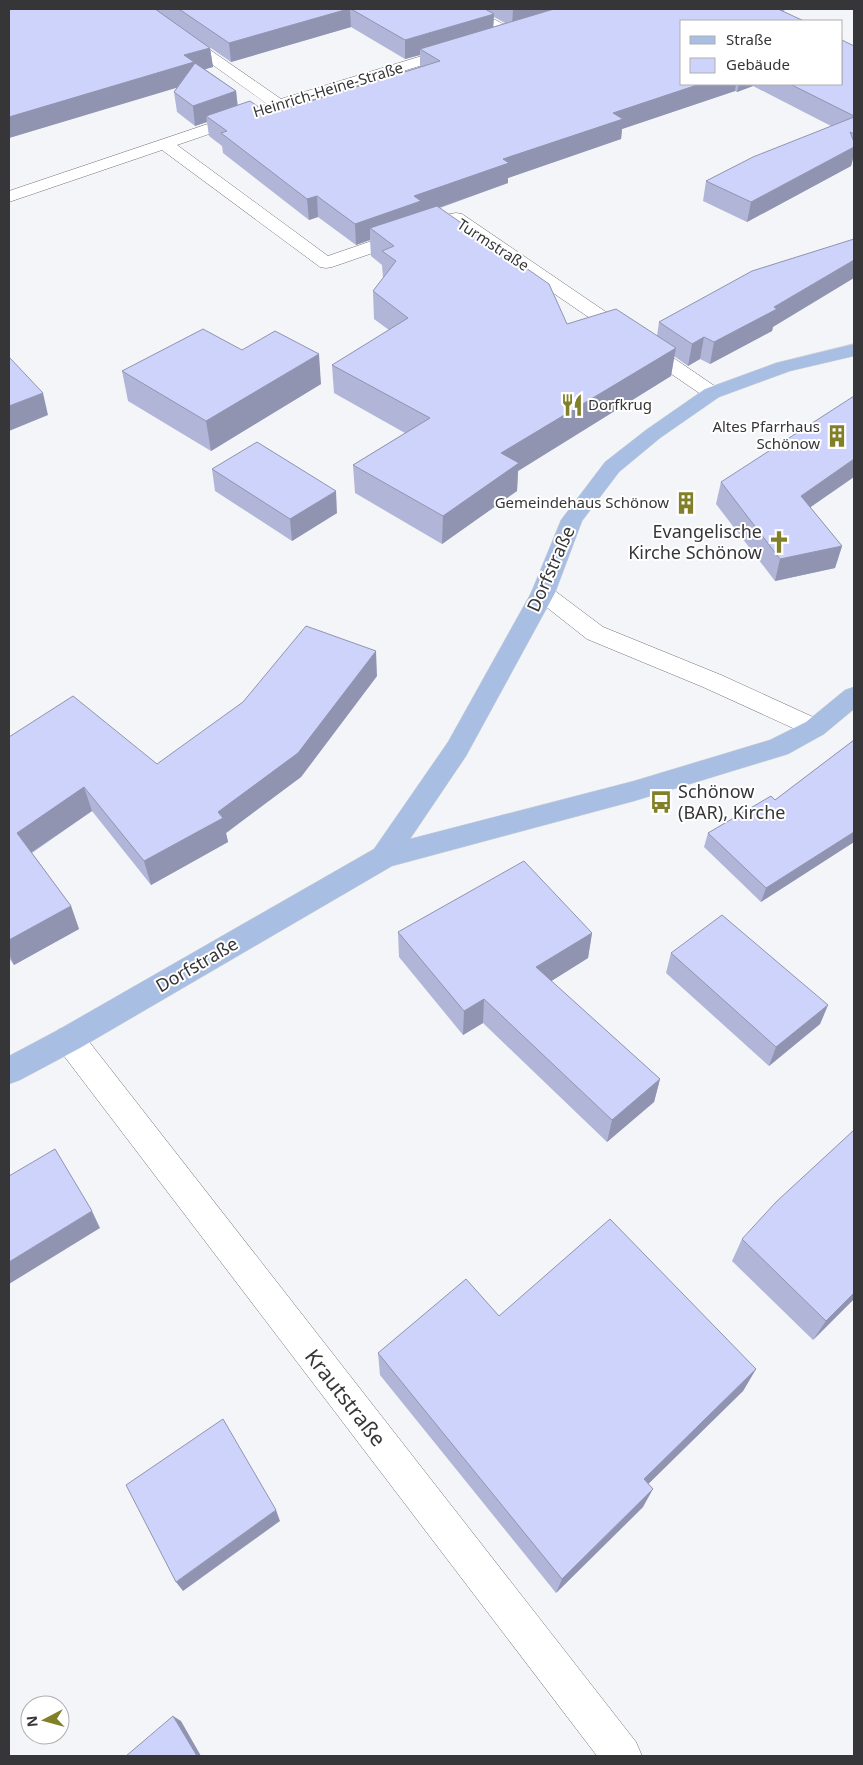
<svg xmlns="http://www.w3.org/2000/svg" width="863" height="1765" font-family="'Noto Sans',sans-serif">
<rect width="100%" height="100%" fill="#f4f5f9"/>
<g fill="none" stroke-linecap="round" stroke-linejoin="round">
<defs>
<g id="minor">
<path d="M135,9H151L281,99L451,47H461L463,50L461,53L285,108L177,145L328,256L450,214L456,213L462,214L719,389L722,393L719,397L712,399L705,397L454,225L332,267L326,268L320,267L162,150L9,202V191L267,104Z"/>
<path d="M458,9H475L514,30L516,33L514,36H504L460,12Z"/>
<path d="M543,585L551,588L603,627L721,675L824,722L828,728L824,734L815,737L806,734L703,687L587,639L535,598L531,593L535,588Z"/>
<path d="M69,1026L80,1030L636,1742L642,1756H597L58,1048L54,1039L58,1030Z"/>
</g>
<path id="major" d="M854,344V356L790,371L719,397L660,438L619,472L582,521L555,593L466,756L410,839L634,781L770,740L806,722L845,690L854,687V709L824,734L788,754L634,801L392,866L80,1048L20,1080L9,1084V1056L58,1030L374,849L448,742L531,593L561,520L605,462L646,430L705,389L776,363Z"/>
</defs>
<use href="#minor" stroke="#727276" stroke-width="1"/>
<use href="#major" stroke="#d3d3d3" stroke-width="1"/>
<use href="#minor" fill="#fff" fill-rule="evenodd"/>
<use href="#major" fill="#a8bfe3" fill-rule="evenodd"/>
</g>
<g fill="#b1b5d8" fill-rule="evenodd">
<path d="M9,9H788L782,11L682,84H842L854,46V157V156L851,166L747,222L703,201L706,181L831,126L753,86L737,92L735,91L622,129L621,139L508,178V183L440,208L567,324L657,336L659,322L773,327L772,331L710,364L700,359L688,366L674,356L671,376L518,471L517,491L442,544L355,493L353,465L405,433L334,393L332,365L389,330L374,319L373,291L383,278L382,265L371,256L370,240L356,245L318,217L309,220L223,153L222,146L209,136L207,122L195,126L177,112L174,92L177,87L9,138ZM494,17L505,23L493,27ZM351,27L405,59L420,55V67L269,114L238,106L236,91L205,69L213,67L210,48L205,44L231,62Z"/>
<path d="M242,350L321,384L211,451L128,401L122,371Z"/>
<path d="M212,469L337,513L292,541L215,491Z"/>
<path d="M721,482L810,507L842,546L835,568L775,581L716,504Z"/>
<path d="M377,676L301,777L226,833L228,842L151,885L92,811L32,853L71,906L79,929L14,965L9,958V737L157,764Z"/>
<path d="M854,740V842L761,902L704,847L708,833L775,800Z"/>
<path d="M398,932L592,933L588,958L551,981L660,1079L654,1102L607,1142L483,1023L463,1035L399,957Z"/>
<path d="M671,953L828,1005L820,1024L769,1066L666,973Z"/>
<path d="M742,1239L854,1299L813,1340L732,1261Z"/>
<path d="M499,1316L756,1369L743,1391L648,1484L643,1507L556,1593L380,1375L378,1353Z"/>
</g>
<g fill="#9094b0">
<path d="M348,9H350L351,27L231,62L229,43Z"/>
<path d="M513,9H572L512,27Z"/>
<path d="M758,9H788L756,19Z"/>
<path d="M494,14L493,32L420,49V55L405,59V40Z"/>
<path d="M210,48L213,67L195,72L196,82L9,138V117L184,55Z"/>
<path d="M700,84H736L735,91L622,129L621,139L508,178V183L421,214L370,228V240L356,245L355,224L414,196L613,113Z"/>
<path d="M739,84H754L753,86L737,92Z"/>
<path d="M236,91L238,112L206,116L207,122L195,126L193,106Z"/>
<path d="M854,147V154L851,166L747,222L751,202Z"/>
<path d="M317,196L318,217L309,220L307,199Z"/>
<path d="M854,260V278L773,327L772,331L710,364L714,342Z"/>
<path d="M704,337L700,359L688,366L692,344Z"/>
<path d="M676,348L671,376L518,471L517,491L442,544L443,516L501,453Z"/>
<path d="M319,354L321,384L211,451L206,421Z"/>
<path d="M43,393L48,415L9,431V406Z"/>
<path d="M854,459V477L795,518L801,496Z"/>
<path d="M336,491L337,513L292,541L290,519Z"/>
<path d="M842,546L835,568L775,581L780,559Z"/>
<path d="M376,651L377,676L301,777L226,833L228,842L151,885L144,861L218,812Z"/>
<path d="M84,787L92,811L26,856L17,833Z"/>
<path d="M854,832V842L761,902L766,888Z"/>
<path d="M71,906L79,929L14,965L9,954V940Z"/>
<path d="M592,933L588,958L534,992L536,967Z"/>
<path d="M484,999L483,1023L463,1035L464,1011Z"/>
<path d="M828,1005L820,1024L769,1066L776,1047Z"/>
<path d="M660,1079L654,1102L607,1142L612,1120Z"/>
<path d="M92,1211L100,1228L9,1284V1262Z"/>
<path d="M854,1293V1299L813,1340L826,1321Z"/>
<path d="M756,1369L743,1391L635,1497L644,1479Z"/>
<path d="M653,1489L643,1507L556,1593L562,1579Z"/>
<path d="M276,1510L280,1521L183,1591L176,1582Z"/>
<path d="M173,1716L181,1721L201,1756H197Z"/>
</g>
<g fill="#ced3fb" stroke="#9094b0">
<path d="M9,9H155L210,48L184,55L194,62L9,117Z"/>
<path d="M179,9H348L229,43Z"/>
<path d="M351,9H485L494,14L405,40Z"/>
<path d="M554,9H778L804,21H682V84H700L613,113L623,119L503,159L509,163L414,196L421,201L355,224L317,196L307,199L221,133L227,131L206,116L250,101L269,114L440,61L420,49Z"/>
<path d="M842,40L854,46V116L790,84H842Z"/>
<path d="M195,63L236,91L193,106L174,92Z"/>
<path d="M854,117V134L850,132L854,142V147L751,202L706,181L753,157Z"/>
<path d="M437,206L549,284L567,324L616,309L676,348L501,453L519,463L443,516L353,465L430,418L332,365L408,318L373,291L396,261L382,251L394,246L370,228Z"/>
<path d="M854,239V260L774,307L777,309L714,342L704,337L692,344L659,322L752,271Z"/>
<path d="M203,329L242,350L275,331L319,354L206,421L122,371Z"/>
<path d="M9,357L43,393L9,406Z"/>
<path d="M854,396V459L801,496L842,546L780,559L721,482Z"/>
<path d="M257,442L336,491L290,519L212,469Z"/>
<path d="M306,626L376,651L298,753L218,812L223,818L144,861L84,787L17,833L71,906L9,940V737L73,696L157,764L243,702Z"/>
<path d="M854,740V832L766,888L708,833L771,796L775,800Z"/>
<path d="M524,861L592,933L536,967L660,1079L612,1120L484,999L464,1011L398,932Z"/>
<path d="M722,915L828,1005L776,1047L671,953Z"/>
<path d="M854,1130V1293L826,1321L742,1239L776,1202Z"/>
<path d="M55,1149L92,1211L9,1262V1176Z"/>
<path d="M610,1219L756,1369L644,1479L653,1489L562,1579L378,1353L466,1279L499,1316Z"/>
<path d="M223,1419L276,1510L176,1582L126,1485Z"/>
<path d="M173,1716L197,1756H126Z"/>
</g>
<defs>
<symbol id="restaurant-bare" viewBox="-9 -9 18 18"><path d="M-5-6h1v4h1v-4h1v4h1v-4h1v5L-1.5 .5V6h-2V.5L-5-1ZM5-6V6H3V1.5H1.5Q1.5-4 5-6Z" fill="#818028" stroke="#fff" stroke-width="2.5" paint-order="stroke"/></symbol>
<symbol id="building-bare" viewBox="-9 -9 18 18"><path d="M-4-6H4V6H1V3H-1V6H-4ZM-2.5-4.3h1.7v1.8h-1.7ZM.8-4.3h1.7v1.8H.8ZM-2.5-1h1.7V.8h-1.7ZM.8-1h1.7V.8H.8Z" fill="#818028" stroke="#fff" stroke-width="2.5" paint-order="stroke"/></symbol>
<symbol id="church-bare" viewBox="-9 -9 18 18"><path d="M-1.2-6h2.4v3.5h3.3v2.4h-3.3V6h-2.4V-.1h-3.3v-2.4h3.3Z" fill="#818028" stroke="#fff" stroke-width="2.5" paint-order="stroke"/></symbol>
<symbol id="bus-bare" viewBox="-9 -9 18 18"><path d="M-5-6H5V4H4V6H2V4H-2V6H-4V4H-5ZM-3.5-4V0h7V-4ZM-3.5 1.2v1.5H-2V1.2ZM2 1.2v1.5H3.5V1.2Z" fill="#818028" stroke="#fff" stroke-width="2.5" paint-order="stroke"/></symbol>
</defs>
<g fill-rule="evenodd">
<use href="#restaurant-bare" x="556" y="389" width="32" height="32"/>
<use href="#building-bare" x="821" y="420" width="32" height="32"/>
<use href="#building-bare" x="670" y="487" width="32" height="32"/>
<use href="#church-bare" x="763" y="526" width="32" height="32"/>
<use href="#bus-bare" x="645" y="786" width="32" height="32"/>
</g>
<g text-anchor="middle" stroke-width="4" stroke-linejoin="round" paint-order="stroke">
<g font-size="15" fill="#363638" stroke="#fff">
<text transform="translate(328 90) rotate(-17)" y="5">Heinrich-Heine-Straße</text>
<text transform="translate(493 245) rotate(33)" y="5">Turmstraße</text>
</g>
<g font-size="15" fill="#363638" stroke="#fff" text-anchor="end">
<text x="588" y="410" text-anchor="start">Dorfkrug</text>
<text x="820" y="432">Altes Pfarrhaus<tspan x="820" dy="17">Schönow</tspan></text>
<text x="669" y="508">Gemeindehaus Schönow</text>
</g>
<g font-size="18" fill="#363638" stroke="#fff" text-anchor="end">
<text x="762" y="538">Evangelische<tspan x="762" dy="21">Kirche Schönow</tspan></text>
<text x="678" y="798" text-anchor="start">Schönow<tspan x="678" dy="21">(BAR), Kirche</tspan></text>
</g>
<g font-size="18" fill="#363638" stroke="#fff">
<text transform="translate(551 569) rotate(-66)" y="6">Dorfstraße</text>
<text transform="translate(197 965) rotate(-30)" y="6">Dorfstraße</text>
</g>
<g font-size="21" fill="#363638" stroke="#fff">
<text transform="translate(345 1398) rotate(52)" y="7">Krautstraße</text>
</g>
</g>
<rect width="863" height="1765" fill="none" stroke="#363638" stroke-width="20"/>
<rect x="680" y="20" width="162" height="65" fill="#ffffff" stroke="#afafaf"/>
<rect x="690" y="36" width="25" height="8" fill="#a8bfe3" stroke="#afafaf"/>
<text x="726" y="45" font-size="15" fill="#363638">Straße</text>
<rect x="690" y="58" width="25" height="15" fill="#ced3fb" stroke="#afafaf"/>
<text x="726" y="70" font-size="15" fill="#363638">Gebäude</text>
<g transform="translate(45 1720) rotate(264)"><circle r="24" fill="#ffffff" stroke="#afafaf"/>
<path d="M0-4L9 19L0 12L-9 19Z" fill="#818028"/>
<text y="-8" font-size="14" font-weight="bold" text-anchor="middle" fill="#363638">N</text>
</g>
</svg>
